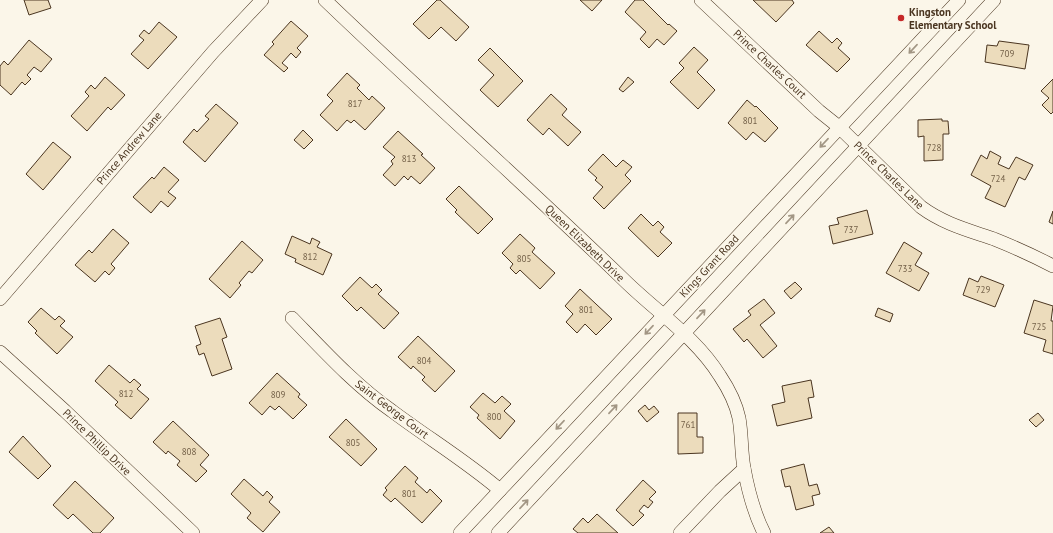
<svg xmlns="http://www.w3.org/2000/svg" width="1053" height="533" font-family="'PT Sans',sans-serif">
<rect width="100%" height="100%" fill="#fbf6e9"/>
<g fill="#ecdcbc" stroke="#4a3520">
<path d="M24,0H48L51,8L29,15Z"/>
<path d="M437,0H440L469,27L456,41L441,27L429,39L413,24Z"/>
<path d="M580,0H602L592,11Z"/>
<path d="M635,0H643L668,25L669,24L677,31L664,45L657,39L649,48L640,39L646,32L625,12Z"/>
<path d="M753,0H792L794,3L776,22Z"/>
<path d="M291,21L308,36L297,48L301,52L296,58L291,53L282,63L288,68L284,72L264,55L274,44L272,42Z"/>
<path d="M159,22L177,37L148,69L131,54L144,40L139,36L144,30L149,34Z"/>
<path d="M819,31L832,43L837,38L842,43L838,48L850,59L837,72L806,45Z"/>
<path d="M29,40L52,59L41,72L34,67L27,75L31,79L25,85L22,82L11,95L0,85V66L4,61L8,65Z"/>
<path d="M999,41L1029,45L1025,69L985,62L987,45L997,46Z"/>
<path d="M694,47L708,60L697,72L715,90L698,109L670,82L684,68L679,63Z"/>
<path d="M490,48L523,81L498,107L480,90L494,75L478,60Z"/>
<path d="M347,73L360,85L357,88L369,100L372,96L385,108L365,130L354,120L351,123L347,120L337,131L320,115L333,101L327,95Z"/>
<path d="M105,77L125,95L111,110L108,107L87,131L71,116L89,96L85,92L91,85L95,89Z"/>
<path d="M628,77L634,82L623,92L619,89Z"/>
<path d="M1053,79V112L1051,114L1042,105L1049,98L1041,91Z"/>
<path d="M551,94L567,109L562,115L581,132L568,146L549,128L543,135L527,120Z"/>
<path d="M747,100L755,107L756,106L778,128L765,142L753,132L746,140L728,123Z"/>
<path d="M216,104L238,123L205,162L183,142L194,129L197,132L209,119L205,116Z"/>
<path d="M942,119V121H948L949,134H943V160L924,161V136L918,137V120Z"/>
<path d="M303,130L313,140L304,149L294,140Z"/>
<path d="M398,131L423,154L421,155L435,168L420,184L411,176L408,180L404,176L395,186L383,175L393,164L391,161L395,157L383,147Z"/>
<path d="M53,142L71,157L43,190L26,174Z"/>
<path d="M990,151L1001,157L998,164L1009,169L1016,157L1033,165L1025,180L1019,177L1005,207L985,198L991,186L971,175L981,155L987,159Z"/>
<path d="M603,154L616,167L623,160L632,167L625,175L631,181L604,209L593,198L603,187L595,180L597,178L588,170Z"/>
<path d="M164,167L179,180L168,192L176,198L168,207L161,201L151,213L133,197L152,177L154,179Z"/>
<path d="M459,186L493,219L478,234L455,212L457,210L446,199Z"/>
<path d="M867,210L873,234L833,244L829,226L839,224L837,218Z"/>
<path d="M1053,211V224L1049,222Z"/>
<path d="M641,214L653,226L658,221L664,227L660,232L672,243L658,257L628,228Z"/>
<path d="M113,229L129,243L111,264L115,268L109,275L105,271L95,282L75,265L89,250L92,253Z"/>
<path d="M520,234L535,248L532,252L555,273L540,289L520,270L516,274L510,268L513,264L502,253Z"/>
<path d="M292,236L310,244L312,238L320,242L317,247L332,254L323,275L295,262L296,259L285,254Z"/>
<path d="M242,241L263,260L252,273L249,271L239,283L241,285L230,298L209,279Z"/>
<path d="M904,242L922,253L915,265L929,273L919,291L886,273Z"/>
<path d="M981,276L1004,285L995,307L963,295L969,278L978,282Z"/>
<path d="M360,277L372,288L376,284L382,290L378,294L399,313L384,329L361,307L357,311L342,296Z"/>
<path d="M795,282L802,289L791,299L784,291Z"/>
<path d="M580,289L612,319L596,335L585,324L577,333L566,322L573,314L565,306Z"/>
<path d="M764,299L775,313L760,325L777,346L763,358L747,339L744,342L733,329L751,315L748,311Z"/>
<path d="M1034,300L1053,306L1051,321H1053V354L1043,351L1046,340L1024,333Z"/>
<path d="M41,308L55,320L59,316L65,321L60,326L73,337L57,354L35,333L37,331L28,322Z"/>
<path d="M878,308L893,314L890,322L875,316Z"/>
<path d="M220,318L227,337L222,339L232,369L212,376L204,353L199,355L196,346L201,344L195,326Z"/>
<path d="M418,336L455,371L435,392L422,380L425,377L413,366L411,369L398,357Z"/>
<path d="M109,365L130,383L134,379L141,385L137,389L149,399L131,419L115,405L118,402L95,381Z"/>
<path d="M277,373L300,394L298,397L307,405L293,419L279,406L275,410L270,406L262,415L249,403Z"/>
<path d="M811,380L814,397L808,398L812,418L777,426L772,405L785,402L782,386Z"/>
<path d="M483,393L495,403L502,396L511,404L504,411L515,421L500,439L477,418L479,415L470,407Z"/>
<path d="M645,405L649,410L654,406L659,412L647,422L638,411Z"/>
<path d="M678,413H697V437H703V453L678,454Z"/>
<path d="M1038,413L1044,420L1036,427L1029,420Z"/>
<path d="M346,419L377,449L361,466L329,437Z"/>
<path d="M173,421L209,455L200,465L207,471L196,482L177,465L180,461L168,451L166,454L153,442Z"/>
<path d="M23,436L51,466L38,479L9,452Z"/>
<path d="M804,464L809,486L817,484L820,494L812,496L814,505L796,510L790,486L785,487L781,470Z"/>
<path d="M405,466L418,478L415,482L427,493L430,489L442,501L422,523L395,498L391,502L383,495L387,490L385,488Z"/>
<path d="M244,479L263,496L267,491L273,497L269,502L280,512L263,532L247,518L251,513L231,494Z"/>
<path d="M643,480L656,492L649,499L653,502L648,508L644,505L639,511L644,515L633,526L616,510Z"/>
<path d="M75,481L114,518L100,533H93L73,514L68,519L53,505Z"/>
<path d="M597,514L618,533H578L573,529L583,518L588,523Z"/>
<path d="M829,527L834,533H820Z"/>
</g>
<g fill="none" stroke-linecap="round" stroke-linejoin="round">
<defs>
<g id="minor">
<path d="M325,0C423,94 525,184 622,278C655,311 695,336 720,376C728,388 736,404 739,418C742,435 741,452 744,468C748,490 754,513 764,533"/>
<path d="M701,0L819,111L839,127L921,207C944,224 968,230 994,239C1014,247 1034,256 1053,266"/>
<path d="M0,299L213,52L262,0"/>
<path d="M292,318C324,351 355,385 392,411C428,438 466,461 500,490"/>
<path d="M0,352L65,411L193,533"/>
<path d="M460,533L959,0"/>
<path d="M498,533L994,0"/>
<path d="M680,533L720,491L744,469"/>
</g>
</defs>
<use href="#minor" stroke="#4a3520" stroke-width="14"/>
<use href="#minor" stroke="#fbf6e9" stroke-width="13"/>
</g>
<defs><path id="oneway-shaft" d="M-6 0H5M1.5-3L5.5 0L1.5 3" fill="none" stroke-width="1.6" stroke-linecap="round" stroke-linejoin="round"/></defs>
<g stroke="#a29684">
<use href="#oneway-shaft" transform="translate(913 49) rotate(133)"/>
<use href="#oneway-shaft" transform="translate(824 143) rotate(133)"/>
<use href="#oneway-shaft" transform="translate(790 219) rotate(-47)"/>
<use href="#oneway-shaft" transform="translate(701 314) rotate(-47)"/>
<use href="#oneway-shaft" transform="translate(649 330) rotate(133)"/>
<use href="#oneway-shaft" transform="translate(613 409) rotate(-47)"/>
<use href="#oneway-shaft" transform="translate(560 425) rotate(133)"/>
<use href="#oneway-shaft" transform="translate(524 504) rotate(-47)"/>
</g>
<circle fill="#c62828" stroke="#fbf6e9" stroke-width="1.5" cx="901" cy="18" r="4"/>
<g text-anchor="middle" stroke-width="3" stroke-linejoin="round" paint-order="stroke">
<g font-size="9" fill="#725f47">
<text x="1007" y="57">709</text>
<text x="355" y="107">817</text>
<text x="750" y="124">801</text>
<text x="934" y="151">728</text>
<text x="409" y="162">813</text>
<text x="998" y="182">724</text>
<text x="851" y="233">737</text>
<text x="310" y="260">812</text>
<text x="524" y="262">805</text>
<text x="905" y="272">733</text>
<text x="983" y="293">729</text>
<text x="586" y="313">801</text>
<text x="1039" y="330">725</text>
<text x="424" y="364">804</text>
<text x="126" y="397">812</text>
<text x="278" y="398">809</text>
<text x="494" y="420">800</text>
<text x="688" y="428">761</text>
<text x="353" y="446">805</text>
<text x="189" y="455">808</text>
<text x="409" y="497">801</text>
</g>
<g font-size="11" font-weight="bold" fill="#4a3520" stroke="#fbf6e9" text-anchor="start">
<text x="909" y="16">Kingston<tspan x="909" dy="13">Elementary School</tspan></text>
</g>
<g font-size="11" fill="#4a3520" stroke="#fbf6e9">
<text transform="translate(770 64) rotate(43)" y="4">Prince Charles Court</text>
<text transform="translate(129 148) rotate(-49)" y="4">Prince Andrew Lane</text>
<text transform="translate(889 175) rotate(44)" y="4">Prince Charles Lane</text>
<text transform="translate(585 243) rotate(44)" y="4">Queen Elizabeth Drive</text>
<text transform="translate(709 266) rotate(-47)" y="4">Kings Grant Road</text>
<text transform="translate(392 409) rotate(37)" y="4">Saint George Court</text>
<text transform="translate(97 442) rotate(44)" y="4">Prince Phillip Drive</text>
</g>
</g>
</svg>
